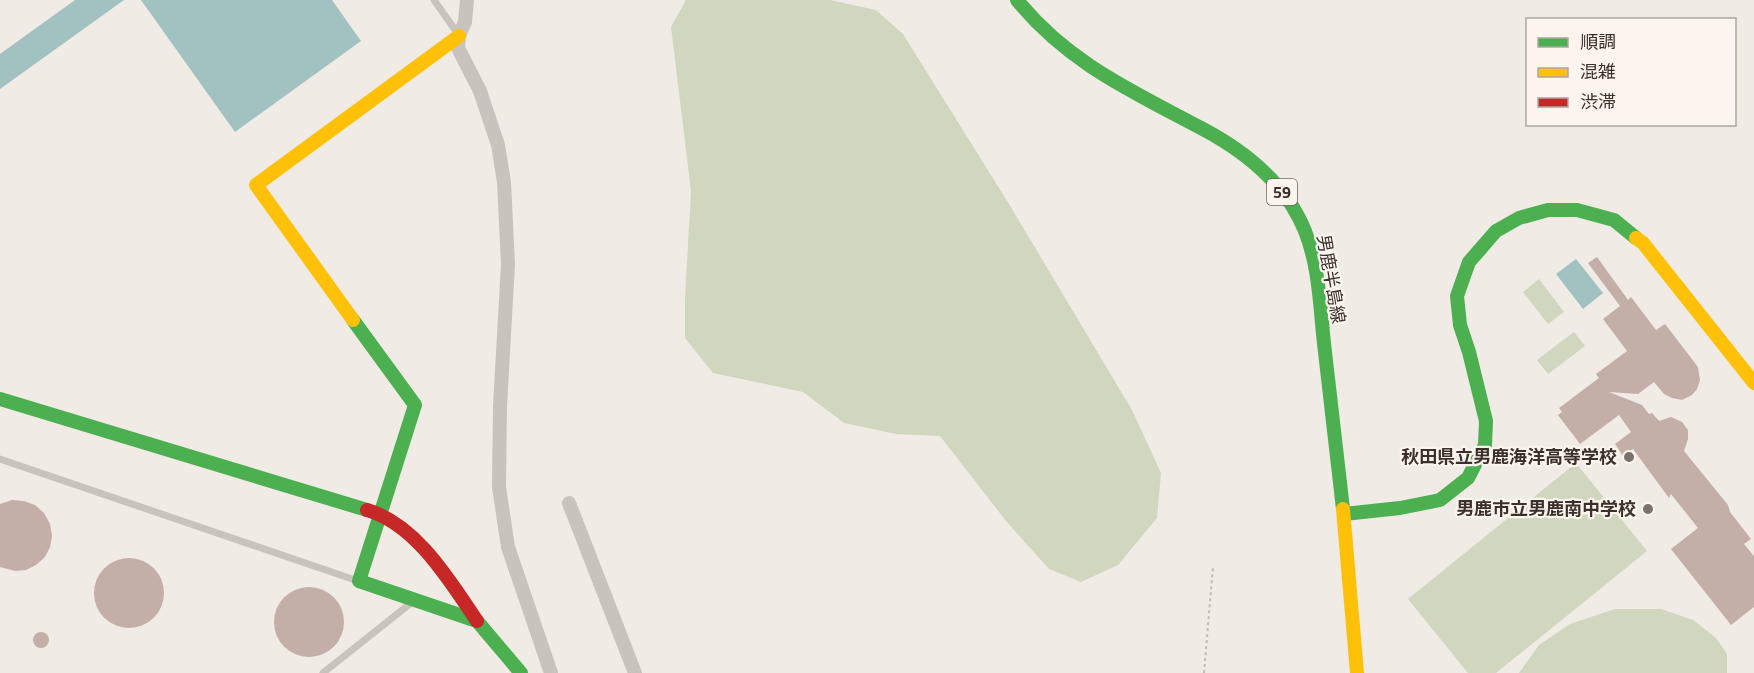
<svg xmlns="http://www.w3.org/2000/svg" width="1754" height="673" font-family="'Titillium Web','Noto Sans JP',sans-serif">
<rect width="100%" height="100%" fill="#f0ebe5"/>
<g fill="#d1d6bf">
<path d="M686,0H830L876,10L903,34L1009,204L1132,410L1161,473L1157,518L1118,565L1081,582L1049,569L1006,521L940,436L896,434L844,423L803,392L713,373L685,338V298L691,191L671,27Z"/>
<path d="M1539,279L1564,312L1548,324L1523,292Z"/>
<path d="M1574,332L1585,346L1548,374L1537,360Z"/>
<path d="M1576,463L1647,551L1496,673H1468L1408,599Z"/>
<path d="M1615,609H1661L1693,620L1716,638L1727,654V673H1519L1539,645L1570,624Z"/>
</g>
<g fill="#a1c2c1">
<path d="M75,0H124L0,89V54Z"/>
<path d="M141,0H332L361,41L235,132Z"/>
<path d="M1576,259L1603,293L1583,309L1556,274Z"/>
</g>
<g fill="#c3afa7">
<path d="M1597,257L1628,300L1631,297L1656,330L1665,324L1698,367L1700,380L1697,389L1692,395L1682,400L1672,398L1664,394L1654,382L1638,394L1609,392L1642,405L1649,414L1652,413L1659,421L1671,417L1682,422L1688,430V439L1684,451L1728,505L1730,512L1751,539L1744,544L1754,556V607L1731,625L1671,549L1698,528L1671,494L1669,498L1633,449L1623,456L1615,444L1631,432L1619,415L1580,444L1558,415L1562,412L1559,408L1599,378L1596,374L1627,351L1603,319L1620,306L1588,263Z"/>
<path d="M12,500L24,501L35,505L44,513L50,524L52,536L50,547L45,557L36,565L26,570L15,571L0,567V504Z"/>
<circle cx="129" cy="593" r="35"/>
<circle cx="309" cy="622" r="35"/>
<circle cx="41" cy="640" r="8"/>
</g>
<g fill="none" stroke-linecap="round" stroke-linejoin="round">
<path stroke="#c2bbb6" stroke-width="2" stroke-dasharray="3 3" stroke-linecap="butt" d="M1204,673L1213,566"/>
<g stroke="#c9c3be" stroke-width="7">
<path d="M434,0L458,34"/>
<path d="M0,459L358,581"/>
<path d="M323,673L411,603"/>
</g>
<g stroke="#c9c3be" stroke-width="14">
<path d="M467,0L465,22L459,36L458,48L480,91L498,145L504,182L508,264L500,406L499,487L508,547L551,673"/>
<path d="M569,503L635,673"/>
</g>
<g stroke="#4caf50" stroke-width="14">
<path d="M1017,0C1068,63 1132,91 1201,128C1245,151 1286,184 1305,231C1320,268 1320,312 1325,352C1331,404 1337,457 1343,509"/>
<path d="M353,320L415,405L359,581L477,621L521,673"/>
<path d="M0,399L367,510"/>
<path d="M1344,514L1400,508L1440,500L1468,478L1485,445L1486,421L1469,352L1460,325L1457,296L1469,262L1496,231L1519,218L1548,210H1577L1614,220L1636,238"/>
</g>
<g stroke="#ffc107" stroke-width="14">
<path d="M1636,238L1643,243L1754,383"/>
<path d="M353,320L256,185L459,36"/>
<path d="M1343,509L1357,673"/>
</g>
<path stroke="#c62828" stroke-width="14" d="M367,510C416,524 450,581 477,621"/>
</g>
<g fill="#7a716c" stroke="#fbf5ee" stroke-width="2">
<circle cx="1629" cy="457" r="6"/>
<circle cx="1648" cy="509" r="6"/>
</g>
<g text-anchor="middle" stroke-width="4.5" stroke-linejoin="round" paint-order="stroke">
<rect fill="#fbf5ee" stroke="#756b66" stroke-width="1.5" x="1267" y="179" width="30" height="26" rx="4.5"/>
<g font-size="16" font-weight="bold" fill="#3b302b">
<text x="1282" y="198">59</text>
</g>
<g font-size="18" fill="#3b302b" stroke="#fbf5ee">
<text transform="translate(1331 279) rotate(80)" y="6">男鹿半島線</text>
</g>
<g font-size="18" font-weight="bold" fill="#3b302b" stroke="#fbf5ee" text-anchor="end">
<text x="1617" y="463">秋田県立男鹿海洋高等学校</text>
<text x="1636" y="515">男鹿市立男鹿南中学校</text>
</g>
</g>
<rect x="1526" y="18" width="210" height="108" fill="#fbf5ee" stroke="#aea6a0" stroke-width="1.5"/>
<rect x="1538" y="38" width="30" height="9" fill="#4caf50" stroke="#aea6a0" stroke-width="1.5"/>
<text x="1580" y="48" font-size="18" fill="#3b302b">順調</text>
<rect x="1538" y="68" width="30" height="9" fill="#ffc107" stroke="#aea6a0" stroke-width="1.5"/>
<text x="1580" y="78" font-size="18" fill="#3b302b">混雑</text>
<rect x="1538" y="98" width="30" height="9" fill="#c62828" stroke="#aea6a0" stroke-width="1.5"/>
<text x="1580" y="108" font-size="18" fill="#3b302b">渋滞</text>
</svg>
